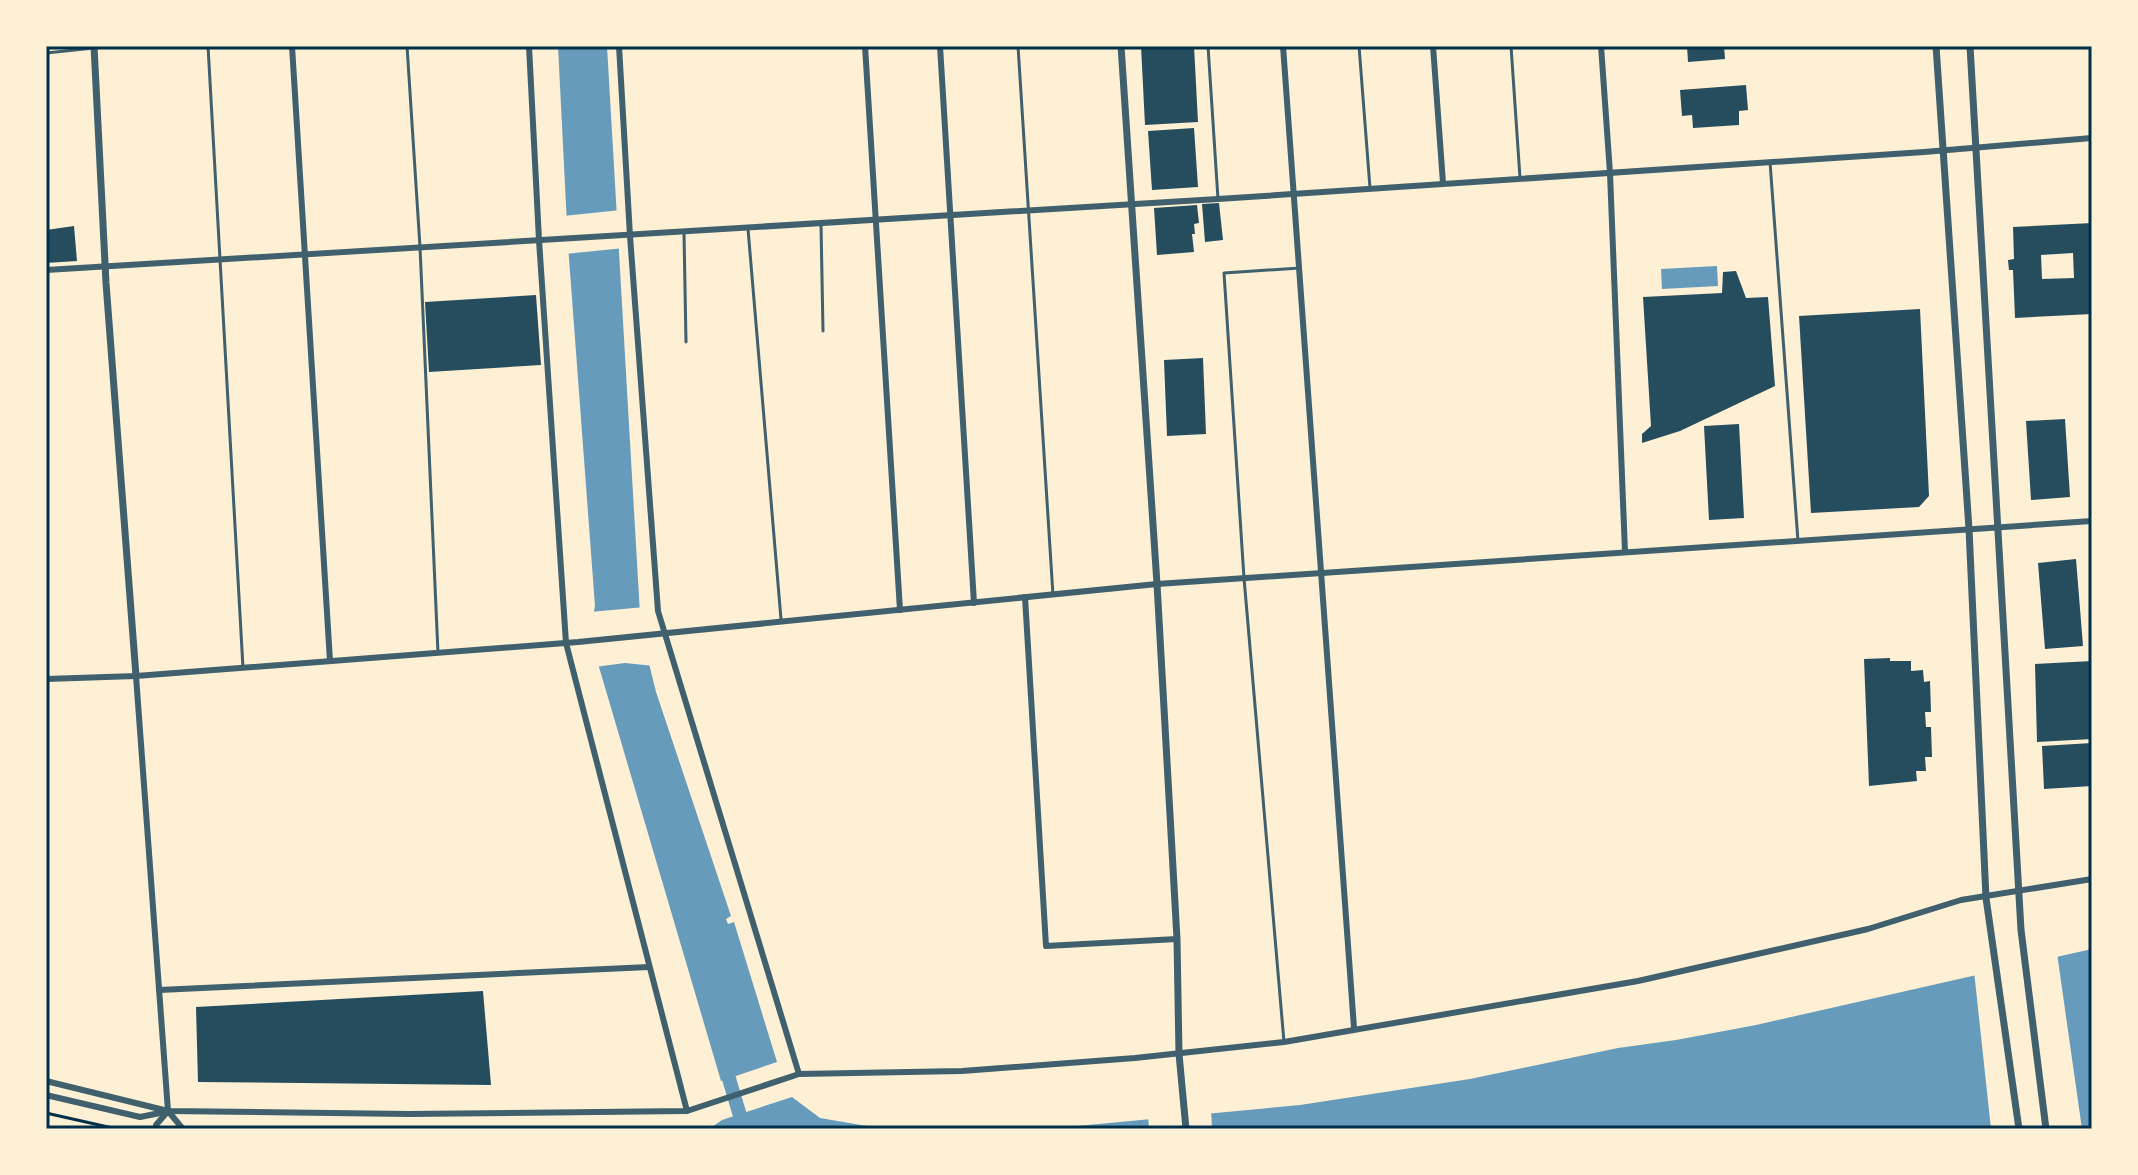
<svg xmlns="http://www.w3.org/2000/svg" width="2138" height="1175" font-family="Rubik,sans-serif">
<rect width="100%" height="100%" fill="#fdf0d5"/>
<g fill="#669bbc">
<path d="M558,46H607L641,631L656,692L731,916L726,919L728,924L734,922L777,1062L721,1081L599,667L593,616L595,606L568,245Z"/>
<path d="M1717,266L1718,286L1662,289L1661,269Z"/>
<path d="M2092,949V1125L2069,1129H1045L1300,1105L1470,1079L1618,1048L1676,1040L1756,1025Z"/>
<path d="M792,1097L820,1118L873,1127L870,1129H709L722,1120Z"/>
</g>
<g fill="#fdf0d5">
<path d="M621,210L624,248L565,254L563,216Z"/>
<path d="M645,607V630L654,666L625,663L595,667L589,634L590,612Z"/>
<path d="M2057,953L2082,1129H1991L1974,971Z"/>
<path d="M1211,1108L1212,1129H1149L1148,1115Z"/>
</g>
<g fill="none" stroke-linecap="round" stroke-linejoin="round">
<path stroke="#669bbc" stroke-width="14" d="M724,1062L744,1129"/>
</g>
<g fill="#264d5e" fill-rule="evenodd">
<path d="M1141,46H1194L1198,122L1145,125Z"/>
<path d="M1687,46H1724L1725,59L1688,62Z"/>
<path d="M1746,85L1748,110L1739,111V125L1693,128L1692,115L1682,116L1680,90Z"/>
<path d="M1194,128L1198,187L1152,190L1148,131Z"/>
<path d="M1219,203L1223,240L1205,242L1202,204Z"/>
<path d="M1197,205L1199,223L1194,224L1195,234H1192L1194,252L1157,255L1154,208Z"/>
<path d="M2092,223V314L2015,318L2013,270H2009L2008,260L2014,259L2013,227ZM2073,253L2074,278L2042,279L2041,255Z"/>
<path d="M74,226L77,261L46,263V230Z"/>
<path d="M1736,271L1746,298L1768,297L1775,386L1680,431L1642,443V434L1651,426L1643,297L1722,293L1723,272Z"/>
<path d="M536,295L541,365L429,372L425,302Z"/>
<path d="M1920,309L1929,496L1919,507L1811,513L1799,316Z"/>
<path d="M1203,358L1206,434L1167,436L1164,360Z"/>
<path d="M2065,419L2070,497L2031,500L2026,421Z"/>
<path d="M1739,424L1744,518L1709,520L1704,426Z"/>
<path d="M2076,559L2083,646L2045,649L2038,563Z"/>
<path d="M1890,658V661H1911V671L1923,670L1924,682L1930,681L1931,712H1925L1926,727H1931L1932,757H1925L1926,771H1916L1917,781L1869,786L1864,659Z"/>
<path d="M2092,661V739L2037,742L2035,664Z"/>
<path d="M2092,743V786L2044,789L2042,746Z"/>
<path d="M483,991L491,1085L198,1082L196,1007Z"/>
</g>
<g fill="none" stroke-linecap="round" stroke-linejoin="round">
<path stroke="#003049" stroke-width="3" d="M46,1113L117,1129"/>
<g stroke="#3f606c" stroke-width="3">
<path d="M208,46L243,668"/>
<path d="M407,46L420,247L438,653"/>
<path d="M1018,46L1053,595"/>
<path d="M1208,46L1218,199"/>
<path d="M1359,46L1370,188"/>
<path d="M1511,46L1520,178"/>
<path d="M46,53L94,48"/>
<path d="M1770,162L1798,541"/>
<path d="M821,224L823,331"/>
<path d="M748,229L781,619"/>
<path d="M684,233L686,342"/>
<path d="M1284,1042L1244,578L1224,273L1300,268"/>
</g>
<g stroke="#3f606c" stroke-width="6">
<path d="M292,46L330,661"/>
<path d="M529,46L539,240L566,643L687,1111"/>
<path d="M619,46L630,236L658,611L799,1074"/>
<path d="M865,46L900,610"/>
<path d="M940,46L974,603"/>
<path d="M1283,46L1354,1028"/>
<path d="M1433,46L1443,183"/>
<path d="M1601,46L1610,173L1625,552"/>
<path d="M46,270L1218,199L1924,152L2092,138"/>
<path d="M1025,597L1046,946L1177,939"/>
<path d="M136,676L168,1111L183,1129"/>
<path d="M46,679L136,676L578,642L1157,584L2092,521"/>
<path d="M159,990L649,967"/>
<path d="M46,1081L168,1111L408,1114L687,1111L799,1074L962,1071L1135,1058L1284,1042L1638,981L1868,929L1961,900L2092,879"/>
<path d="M46,1095L140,1117L165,1112"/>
<path d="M156,1129V1125L168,1111"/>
</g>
<g stroke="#3f606c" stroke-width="7">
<path d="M94,46L106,283L136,676"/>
<path d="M1121,46L1157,584L1177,939L1179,1054L1186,1129"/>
<path d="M1936,46L1969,529L1986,898L2019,1129"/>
<path d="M1970,46L2021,930L2046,1129"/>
</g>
</g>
<rect width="2138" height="1175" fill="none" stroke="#fdf0d5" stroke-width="96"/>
<rect x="48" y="48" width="2042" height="1079" fill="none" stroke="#003049" stroke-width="3"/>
</svg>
